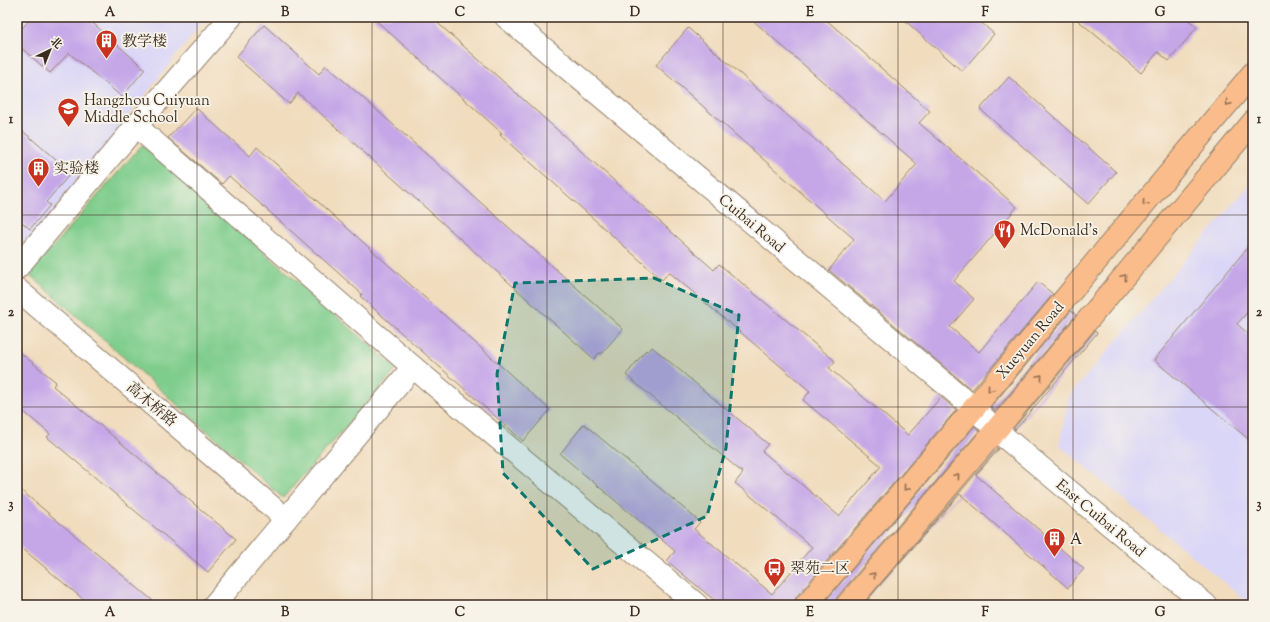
<svg xmlns="http://www.w3.org/2000/svg" width="1270" height="622" font-family="'Sorts Mill Goudy','Noto Serif SC',serif">
<rect width="100%" height="100%" fill="#f7f3e8"/>
<filter id="ink" filterUnits="userSpaceOnUse"><feTurbulence type="fractalNoise" baseFrequency=".025" numOctaves="2"/><feDisplacementMap in="SourceGraphic" scale="8" xChannelSelector="R" yChannelSelector="G"/><feConvolveMatrix kernelMatrix="1 2 1 2 8 2 1 2 1" color-interpolation-filters="sRGB"/></filter>
<filter id="wash" filterUnits="userSpaceOnUse"><feTurbulence type="fractalNoise" baseFrequency=".012" numOctaves="4" result="noise"/><feDisplacementMap in="SourceGraphic" scale="16" xChannelSelector="R" yChannelSelector="G"/><feGaussianBlur stdDeviation="0.9" result="paint"/><feColorMatrix in="noise" values="0 0 0 0 0 0 0 0 0 0 0 0 0 0 0 0 0 1.4 0 .05"/><feComposite in="paint" operator="in"/></filter>
<g filter="url(#wash)">
<rect width="100%" height="100%" fill="#f1dcbd"/>
<g fill="#dad6f7">
<path d="M17,17H207L34,235L20,245L17,246Z"/>
<path d="M1253,181V599L1245,600L1059,445L1069,396Z"/>
</g>
<path fill="#7fcd8c" stroke="#5d7c55" d="M142,145L397,369L283,498L29,274Z"/>
<g id="blocks">
<g fill="#c5a7e8">
<path d="M32,17H86L145,69L122,97L69,53L50,73L17,44V34Z"/>
<path d="M372,17H431L714,270L719,264L835,361L829,368L908,435L941,397L956,410L796,597L794,605H720L667,561L675,551L560,454L584,424L700,522L694,529L772,594L812,547L735,483L743,473L626,375L646,350L648,352L652,347L768,444L762,451L839,516L881,466L803,400L810,391L669,272L662,280L500,135L502,133Z"/>
<path d="M749,17H823L930,111L919,123L1017,207L954,281L974,299L950,327L979,352L1038,282L1053,294L972,390L829,270L854,239L656,65L688,28L885,201L917,164Z"/>
<path d="M901,17H975L994,34L962,71Z"/>
<path d="M1074,17H1185L1197,27L1169,61L1158,52L1141,73Z"/>
<path d="M264,25L319,74L326,65L623,329L601,354L599,353L594,359L298,93L289,104L236,57Z"/>
<path d="M1009,77L1116,172L1088,204L980,109Z"/>
<path d="M196,108L250,156L257,147L550,410L523,441L360,296L362,294L229,176L222,184L168,138Z"/>
<path d="M17,126L71,173L46,202L50,205L30,229L17,218Z"/>
<path d="M1253,241V306L1237,324L1253,338V443L1154,360Z"/>
<path d="M1071,311L1076,315L995,411L991,407Z"/>
<path d="M1095,331L1097,333L1015,430L1014,428Z"/>
<path d="M17,350L56,382L53,386L236,539L208,572L47,437L50,434L17,406Z"/>
<path d="M975,426L979,431L837,597L835,605H822Z"/>
<path d="M998,448L999,449L976,475L1084,569L1076,578L1068,588L960,494L863,605Z"/>
<path d="M17,487L158,605H90L17,544Z"/>
</g>
</g>
</g>
<g filter="url(#ink)">
<use href="#blocks" fill-opacity="0" stroke="#96836e" stroke-width="1"/>
<g fill="none" stroke-linecap="round" stroke-linejoin="round">
<defs>
<g id="minor">
<path d="M506,17L974,408L996,430L1206,605"/>
<path d="M136,126L413,367L697,605"/>
<path d="M17,268L136,126L231,17"/>
<path d="M17,289L286,519"/>
<path d="M214,605L413,367"/>
</g>
<g id="major">
<path d="M806,605L974,408L1253,73"/>
<path d="M847,605L996,430L1253,122"/>
</g>
</defs>
<use href="#minor" stroke="#96836e" stroke-width="24"/>
<use href="#major" stroke="#96836e" stroke-width="24"/>
<use href="#minor" stroke="#fff" stroke-width="22"/>
<use href="#major" stroke="#fabc8b" stroke-width="22"/>
</g>
<defs><path id="oneway-chevron" d="M-2-3.5L2.5 0L-2 3.5" fill="none" stroke-width="1.6" stroke-linecap="round" stroke-linejoin="round"/></defs>
<g stroke="#916c4f">
<use href="#oneway-chevron" transform="translate(1228 103) rotate(130)"/>
<use href="#oneway-chevron" transform="translate(1145 203) rotate(130)"/>
<use href="#oneway-chevron" transform="translate(1124 277) rotate(-50)"/>
<use href="#oneway-chevron" transform="translate(1040 377) rotate(-50)"/>
<use href="#oneway-chevron" transform="translate(990 389) rotate(130)"/>
<use href="#oneway-chevron" transform="translate(957 476) rotate(-50)"/>
<use href="#oneway-chevron" transform="translate(906 488) rotate(130)"/>
<use href="#oneway-chevron" transform="translate(873 575) rotate(-50)"/>
</g>
</g>
<path fill="#0f766e" fill-opacity="0.2" stroke="#0f766e" stroke-width="3" stroke-dasharray="8 5" stroke-linejoin="round" d="M654,278L739,315L726,448L707,516L593,569L503,473L497,374L515,283Z"/>
<path fill="none" stroke="#3b2a1e" stroke-width="1" stroke-opacity="0.55" d="M197,17V605M372,17V605M547,17V605M723,17V605M898,17V605M1073,17V605M17,215H1253M17,407H1253"/>
<defs>
<symbol id="building-pin" viewBox="-11 -11 22 30"><path d="M0 17L-7.5 6A9.5 9.5 0 1 1 7.5 6Z" fill="#c8321e" stroke="#f7f3e8"/><path d="M-4-6H4V6H1V3H-1V6H-4ZM-2.5-4.3h1.7v1.8h-1.7ZM.8-4.3h1.7v1.8H.8ZM-2.5-1h1.7V.8h-1.7ZM.8-1h1.7V.8H.8Z" fill="#fff"/></symbol>
<symbol id="school-pin" viewBox="-11 -11 22 30"><path d="M0 17L-7.5 6A9.5 9.5 0 1 1 7.5 6Z" fill="#c8321e" stroke="#f7f3e8"/><path d="M0-5L7-2L0 1L-7-2ZM-4 1L0 2.5L4 1V4Q0 6-4 4Z" fill="#fff"/></symbol>
<symbol id="restaurant-pin" viewBox="-11 -11 22 30"><path d="M0 17L-7.5 6A9.5 9.5 0 1 1 7.5 6Z" fill="#c8321e" stroke="#f7f3e8"/><path d="M-5-6h1v4h1v-4h1v4h1v-4h1v5L-1.5 .5V6h-2V.5L-5-1ZM5-6V6H3V1.5H1.5Q1.5-4 5-6Z" fill="#fff"/></symbol>
<symbol id="bus-pin" viewBox="-11 -11 22 30"><path d="M0 17L-7.5 6A9.5 9.5 0 1 1 7.5 6Z" fill="#c8321e" stroke="#f7f3e8"/><path d="M-5-6H5V4H4V6H2V4H-2V6H-4V4H-5ZM-3.5-4V0h7V-4ZM-3.5 1.2v1.5H-2V1.2ZM2 1.2v1.5H3.5V1.2Z" fill="#fff"/></symbol>
</defs>
<g fill-rule="evenodd">
<use href="#building-pin" x="94" y="28" width="25" height="34"/>
<use href="#school-pin" x="56" y="96" width="25" height="34"/>
<use href="#building-pin" x="26" y="156" width="25" height="34"/>
<use href="#restaurant-pin" x="992" y="218" width="25" height="34"/>
<use href="#building-pin" x="1042" y="526" width="25" height="34"/>
<use href="#bus-pin" x="762" y="556" width="25" height="34"/>
</g>
<g text-anchor="middle" stroke-width="3.5" stroke-linejoin="round" paint-order="stroke">
<g font-size="15" fill="#3b2a1e" stroke="#f7f3e8" text-anchor="start">
<text x="122" y="46">教学楼</text>
<text x="84" y="105">Hangzhou Cuiyuan<tspan x="84" dy="17">Middle School</tspan></text>
<text x="54" y="173">实验楼</text>
<text x="1020" y="235">McDonald's</text>
<text x="1070" y="544">A</text>
<text x="790" y="573">翠苑二区</text>
</g>
<g font-size="15" fill="#3b2a1e" stroke="#f7f3e8">
<text transform="translate(752 223) rotate(40)" y="5">Cuibai Road</text>
<text transform="translate(1030 340) rotate(-50)" y="5">Xueyuan Road</text>
<text transform="translate(152 404) rotate(40)" y="5">高木桥路</text>
<text transform="translate(1101 518) rotate(40)" y="5">East Cuibai Road</text>
</g>
</g>
<rect width="1270" height="622" fill="none" stroke="#f7f3e8" stroke-width="44"/>
<g transform="translate(50 50) rotate(43)" stroke="#f7f3e8" stroke-width="3" paint-order="stroke">
<path d="M0-3L7 15L0 10L-7 15Z" fill="#3b2a1e"/>
<text y="-6" font-size="11" font-weight="bold" text-anchor="middle" fill="#3b2a1e">北</text>
</g>
<rect x="22" y="22" width="1226" height="578" fill="none" stroke="#3b2a1e" stroke-width="1.5"/>
<g font-size="13" text-anchor="middle" font-weight="bold" fill="#3b2a1e">
<text x="110" y="16">A</text>
<text x="285" y="16">B</text>
<text x="460" y="16">C</text>
<text x="635" y="16">D</text>
<text x="810" y="16">E</text>
<text x="985" y="16">F</text>
<text x="1160" y="16">G</text>
<text x="11" y="123">1</text>
<text x="1259" y="123">1</text>
<text x="11" y="316">2</text>
<text x="1259" y="316">2</text>
<text x="11" y="508">3</text>
<text x="1259" y="508">3</text>
<text x="110" y="616">A</text>
<text x="285" y="616">B</text>
<text x="460" y="616">C</text>
<text x="635" y="616">D</text>
<text x="810" y="616">E</text>
<text x="985" y="616">F</text>
<text x="1160" y="616">G</text>
</g>
</svg>
